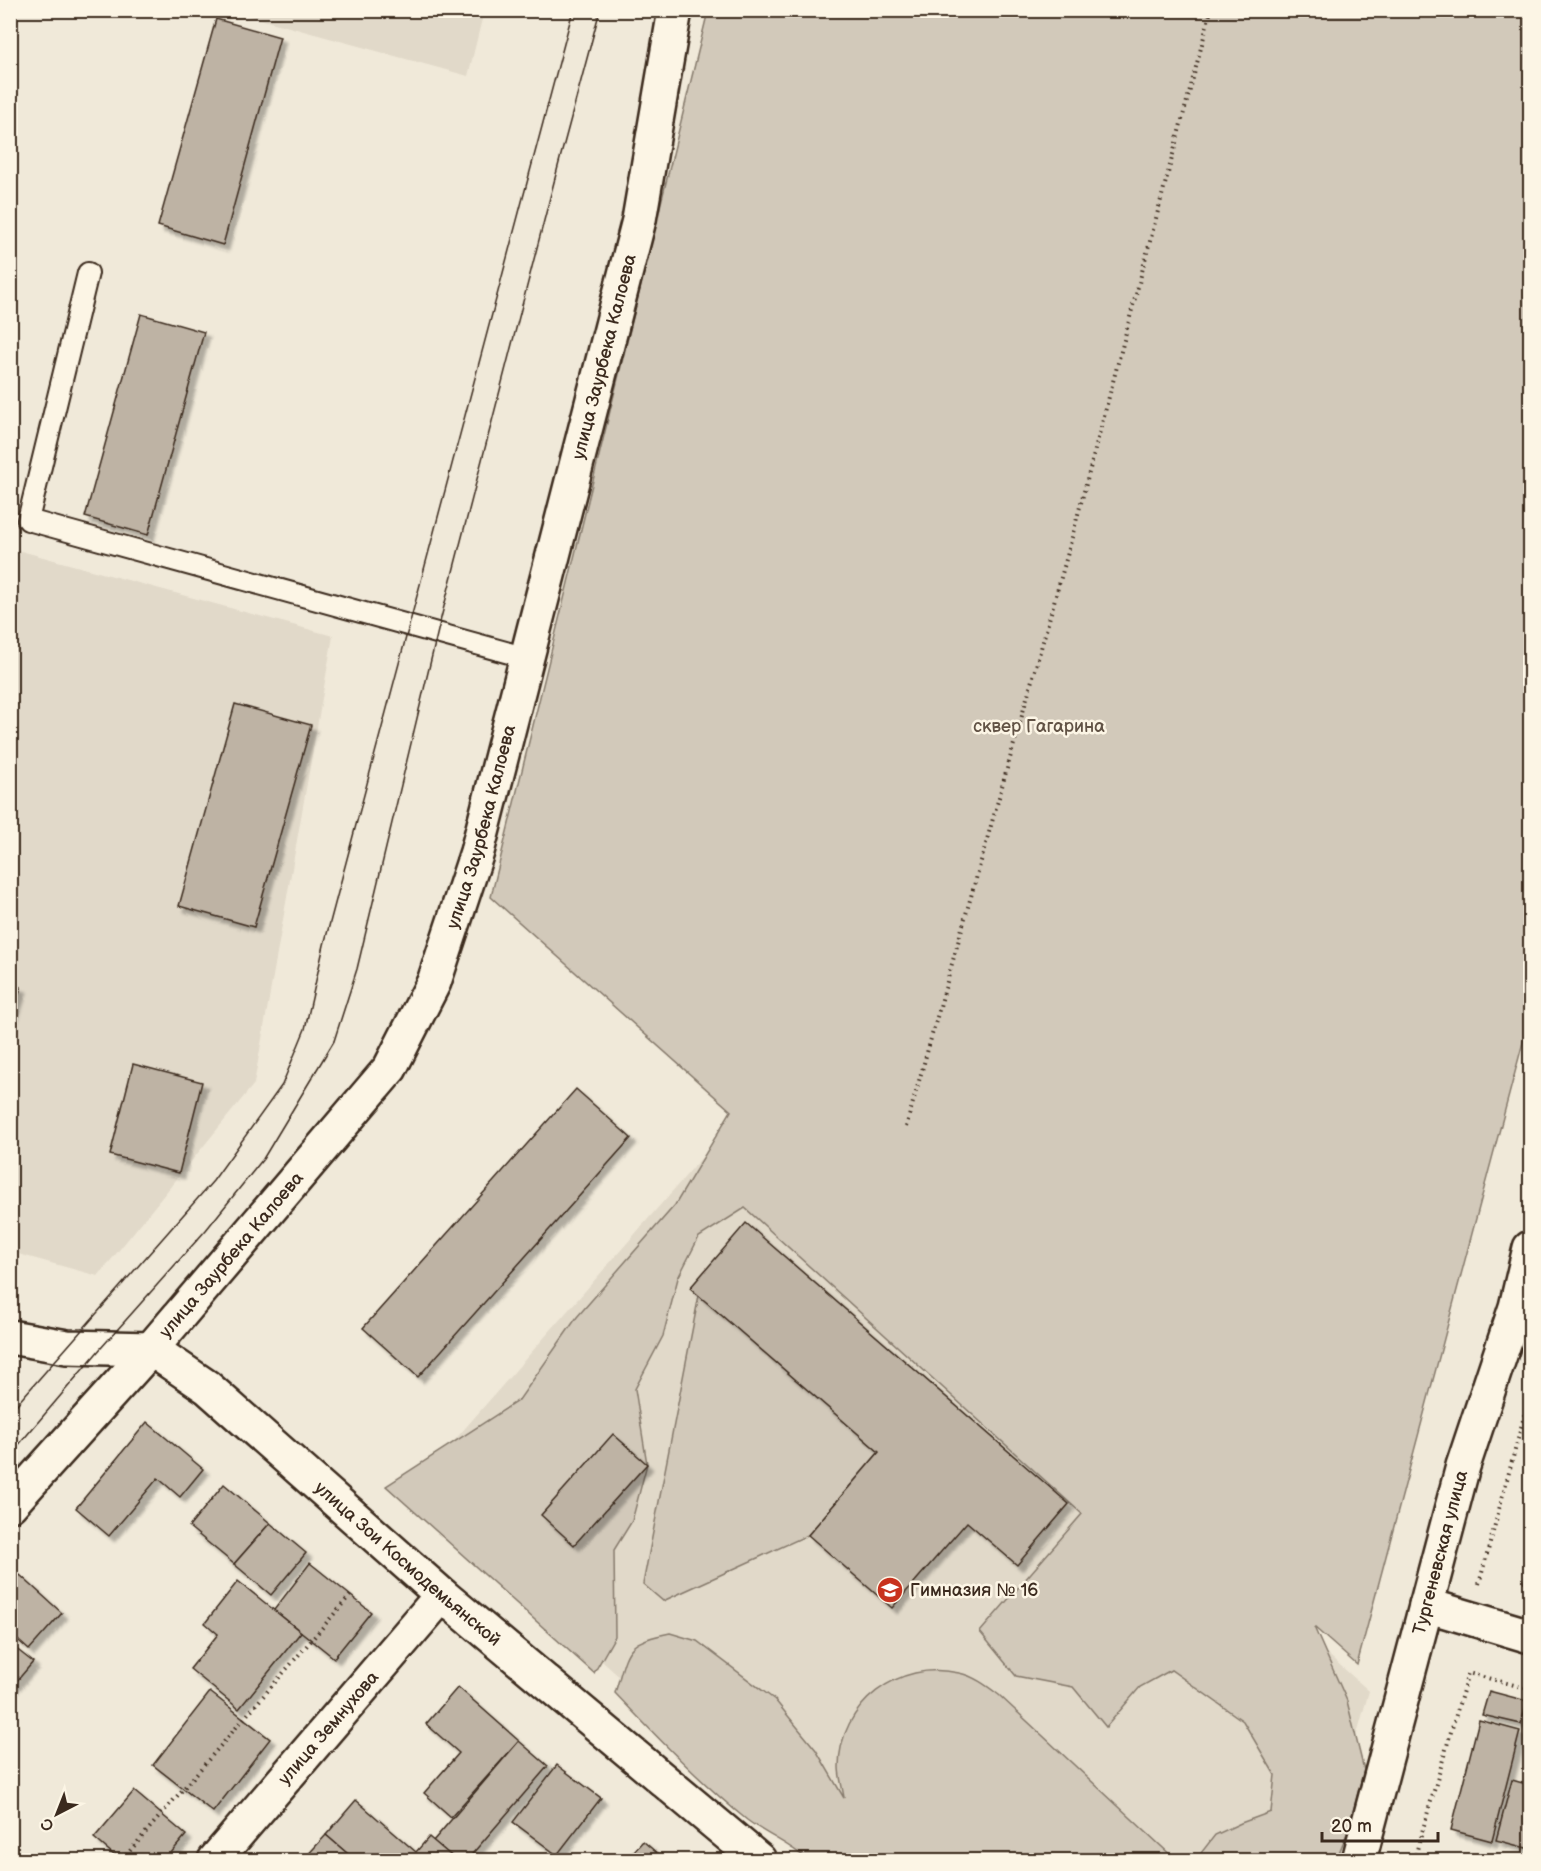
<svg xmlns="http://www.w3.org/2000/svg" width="1541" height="1871" font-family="'Balsamiq Sans',sans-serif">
<defs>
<filter id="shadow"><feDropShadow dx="5.5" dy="5.5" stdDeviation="1.5" flood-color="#0004"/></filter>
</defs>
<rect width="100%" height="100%" fill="#f0e9d9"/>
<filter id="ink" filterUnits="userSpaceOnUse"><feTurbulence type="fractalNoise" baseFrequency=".0167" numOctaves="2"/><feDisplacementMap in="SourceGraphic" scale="12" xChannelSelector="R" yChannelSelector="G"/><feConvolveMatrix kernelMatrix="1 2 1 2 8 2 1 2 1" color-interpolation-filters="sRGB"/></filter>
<g filter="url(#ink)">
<g fill="#e1d9c9">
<path d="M231,11L484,10V11L468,76Z"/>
<path d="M10,548L333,636L254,1084L98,1276L11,1252Z"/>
<path d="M732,1123L1369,1691L1322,1860H824L411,1490Z"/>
</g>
<g fill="#d2c9ba" stroke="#867a6c" stroke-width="1.5">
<path d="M708,11H1530V1016L1357,1665L1314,1627L1347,1701L1364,1770L1348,1831L1336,1860H1204L1201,1853L1215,1835L1241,1823L1271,1812L1275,1775L1243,1721L1171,1670L1140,1687L1106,1727L1073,1687L1016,1676L980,1632L1082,1514L745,1208L699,1237L678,1278L663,1336L635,1389L647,1464L632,1521L614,1550L615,1636L594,1673L386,1486L519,1400L577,1317L675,1205L731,1111L491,897Z"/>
<path d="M699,1295L879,1452L808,1535L663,1601L643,1584Z"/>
<path d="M670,1633L697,1641L775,1700L816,1750L844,1798C843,1789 839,1777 839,1767C839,1704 899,1659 959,1673C974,1676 987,1686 999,1695L1176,1860H808C790,1844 767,1835 747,1820C700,1782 657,1737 615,1693C628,1651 623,1642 670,1633Z"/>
</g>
<g fill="#beb3a4" stroke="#3b2a1e" stroke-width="1.5" filter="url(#shadow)">
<path d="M216,19L280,37L223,245L158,226Z"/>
<path d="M141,314L204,332L148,535L85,517Z"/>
<path d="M235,704L311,725L254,927L179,906Z"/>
<path d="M10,984L21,987L10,1022Z"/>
<path d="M133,1064L202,1082L179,1173L110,1155Z"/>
<path d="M576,1089L631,1138L418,1377L363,1328Z"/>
<path d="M746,1223L1069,1504L1017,1565L967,1522L892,1608L808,1535L879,1452L690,1288Z"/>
<path d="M147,1422L203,1469L180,1497L158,1478L109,1536L76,1508Z"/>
<path d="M613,1434L647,1464L574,1545L541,1515Z"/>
<path d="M224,1484L270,1523L234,1564L189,1527Z"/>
<path d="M270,1523L306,1553L271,1595L234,1564Z"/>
<path d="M1530,1556V1584L1524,1582Z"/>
<path d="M310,1563L371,1612L334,1658L274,1610Z"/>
<path d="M20,1575L62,1613L29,1650L10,1633V1585Z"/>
<path d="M238,1581L301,1632L239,1709L190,1669L218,1634L205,1623Z"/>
<path d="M10,1644L33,1662L10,1689Z"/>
<path d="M458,1687L519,1741L451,1817L424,1793L459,1753L426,1724Z"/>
<path d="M1489,1691L1527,1701L1521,1724L1482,1715Z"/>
<path d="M210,1692L270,1739L213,1812L153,1765Z"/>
<path d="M1479,1720L1520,1731L1492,1841L1451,1830Z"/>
<path d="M519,1741L548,1766L467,1860H456L433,1841Z"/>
<path d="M557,1765L601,1798L557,1855L513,1822Z"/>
<path d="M1512,1780L1530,1785V1849L1496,1840Z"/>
<path d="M134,1791L186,1835L165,1860H120L94,1838Z"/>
<path d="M356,1800L416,1852L429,1837L456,1860H355L326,1835Z"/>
<path d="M326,1835L355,1860H303Z"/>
<path d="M643,1841L665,1860H626Z"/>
</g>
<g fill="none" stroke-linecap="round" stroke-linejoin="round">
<defs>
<path id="lane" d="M88,273L28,520L527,658"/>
<g id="street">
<path id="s1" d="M10,1505L151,1349L390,1068L434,982L477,852L639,220L675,10"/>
<path d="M1426,1605L1530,1636"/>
<path id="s2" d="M215,1860L442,1595"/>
<path id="s3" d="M1359,1860L1463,1466L1516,1307L1530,1248"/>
</g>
<g id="secondary">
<path id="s4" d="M10,1337L67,1347L151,1349L207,1387L442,1595L759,1860"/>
</g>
</defs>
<use href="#lane" stroke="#3b2a1e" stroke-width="24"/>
<use href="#street" stroke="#3b2a1e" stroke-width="38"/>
<use href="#secondary" stroke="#3b2a1e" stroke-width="38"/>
<g stroke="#3b2a1e" stroke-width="4" stroke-dasharray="1.5 4.5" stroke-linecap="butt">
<path d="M906,1127L1067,556L1211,10"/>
<path d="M1479,1584L1530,1394"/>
<path d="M122,1860L353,1592"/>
<path d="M1414,1860L1468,1673L1530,1689"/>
</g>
<use href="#lane" stroke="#fcf5e5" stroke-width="20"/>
<use href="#street" stroke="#fcf5e5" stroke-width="33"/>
<use href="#secondary" stroke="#fcf5e5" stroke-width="33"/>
<g stroke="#3b2a1e" stroke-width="1.5">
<path d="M10,1412L213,1181L282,1085L305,1029L324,945L573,10"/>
<path d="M10,1455L101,1348L206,1230L263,1159L334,1041L357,969L441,618L561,155L600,10"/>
</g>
</g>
</g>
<defs>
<symbol id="school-disc" viewBox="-11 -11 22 22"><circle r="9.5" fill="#c8321e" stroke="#fcf5e5"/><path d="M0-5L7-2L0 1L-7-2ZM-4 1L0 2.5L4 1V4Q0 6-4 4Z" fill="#fff"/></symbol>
</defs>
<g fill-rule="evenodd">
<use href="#school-disc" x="875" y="1575" width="30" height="30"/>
</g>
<g text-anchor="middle" stroke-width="5" stroke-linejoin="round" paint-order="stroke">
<g font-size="18" fill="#3b2a1e" stroke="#fcf5e5">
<text dy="6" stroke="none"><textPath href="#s1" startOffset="1324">улица Заурбека Калоева</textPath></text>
<text dy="6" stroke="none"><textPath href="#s1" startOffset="838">улица Заурбека Калоева</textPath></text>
<text dy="6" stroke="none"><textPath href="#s1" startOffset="334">улица Заурбека Калоева</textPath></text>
<text dy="6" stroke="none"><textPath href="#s3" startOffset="318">Тургеневская улица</textPath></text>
<text dy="6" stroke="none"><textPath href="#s4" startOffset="477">улица Зои Космодемьянской</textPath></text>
<text dy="6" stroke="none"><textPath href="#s2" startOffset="174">улица Земнухова</textPath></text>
</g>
<g font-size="18" fill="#615245" stroke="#fcf5e5">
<text x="1039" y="732">сквер Гагарина</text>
</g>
<g font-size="18" fill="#3b2a1e" stroke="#fcf5e5" text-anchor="start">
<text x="910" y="1596">Гимназия № 16</text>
</g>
</g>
<rect width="1541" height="1871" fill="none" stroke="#fcf5e5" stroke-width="36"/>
<rect x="18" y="18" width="1505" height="1835" fill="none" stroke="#3b2a1e" stroke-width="2" filter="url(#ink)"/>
<g transform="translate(57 1814) rotate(222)" stroke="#fcf5e5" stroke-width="4.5" paint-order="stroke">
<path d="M0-4.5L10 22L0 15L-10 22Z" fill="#3b2a1e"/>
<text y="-9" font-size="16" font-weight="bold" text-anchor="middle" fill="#3b2a1e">С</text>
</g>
<path d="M1322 1832v9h116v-9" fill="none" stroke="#3b2a1e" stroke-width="3"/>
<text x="1331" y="1832" font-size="18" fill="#3b2a1e" stroke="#fcf5e5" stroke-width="4.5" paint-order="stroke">20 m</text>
</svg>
